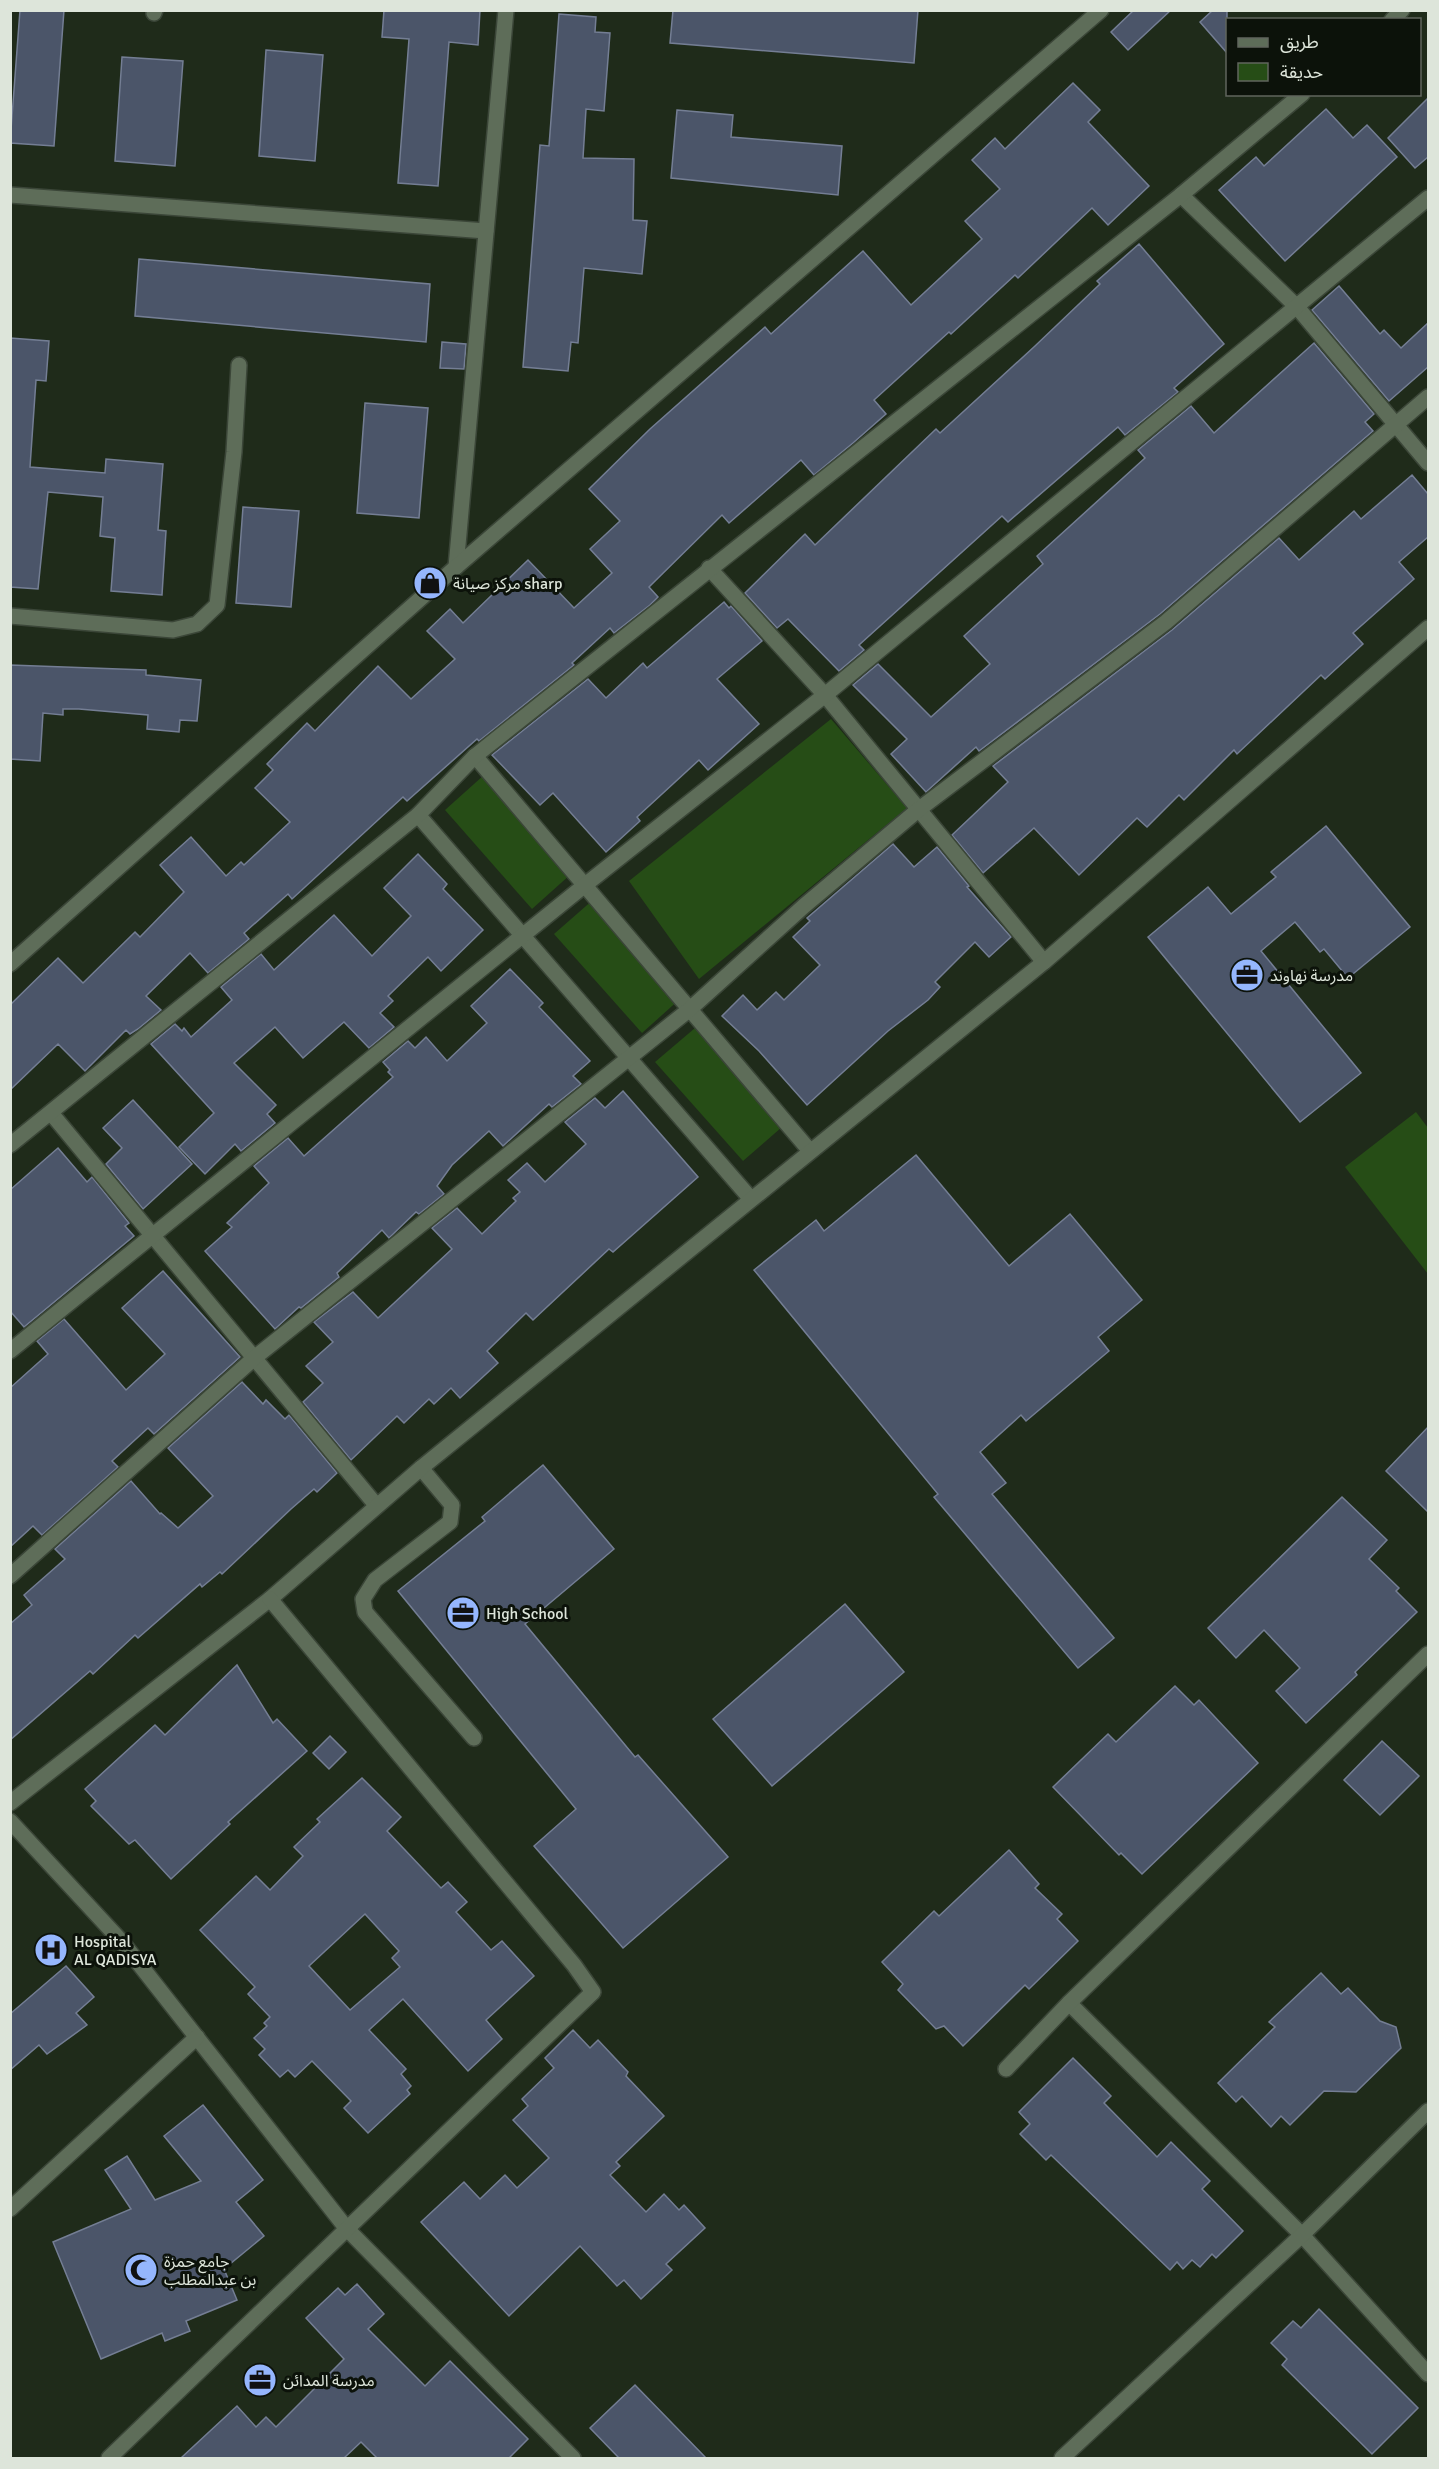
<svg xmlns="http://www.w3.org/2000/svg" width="1439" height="2469" font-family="Signika,'Noto Sans Arabic',sans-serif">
<rect width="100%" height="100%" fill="#1f2b1a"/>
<g fill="#264d16">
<path d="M831,719L907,808L699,979L629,881Z"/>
<path d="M484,775L571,874L532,909L445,810Z"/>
<path d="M594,899L681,998L642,1033L554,934Z"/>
<path d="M695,1028L782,1127L743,1161L655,1062Z"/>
<path d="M1416,1112L1428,1128V1274L1345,1167Z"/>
</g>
<g fill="#4b5569" stroke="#747e94" stroke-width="1.5" fill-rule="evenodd">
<path d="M20,10H64L54,146L10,143Z"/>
<path d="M384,10H480L478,45L449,42L438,186L398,183L409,39L382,37Z"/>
<path d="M673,10H918L914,63L670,43Z"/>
<path d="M1134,10H1171L1128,50L1111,32Z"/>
<path d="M1213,10H1227V53L1200,22Z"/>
<path d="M559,14L596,17L595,32L610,33L604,111L586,109L583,158L634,159L633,220L647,221L642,274L584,268L578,343L571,342L568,371L523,367L540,145L549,146Z"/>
<path d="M266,50L323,55L315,161L259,156Z"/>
<path d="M122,57L183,61L175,166L115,161Z"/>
<path d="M1073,83L1100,110L1088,122L1149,186L1108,225L1092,208L1018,278L1015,275L951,334L949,332L874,400L886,414L853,443L814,475L801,460L729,523L722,515L649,587L658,597L650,605L614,633L610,628L572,663L574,665L479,741L477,739L407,801L403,797L292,899L288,894L244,933L249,939L208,973L190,953L146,996L161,1010L138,1029L130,1034L126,1030L85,1071L58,1044L10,1090V1005L58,958L83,983L135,932L140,937L184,892L160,865L191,837L226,876L241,862L244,865L290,822L255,788L273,770L267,764L307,723L315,731L378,666L411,699L455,659L427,631L450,609L463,623L528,560L574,608L612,573L590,549L620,521L589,489L650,429L765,327L771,334L863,251L911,305L982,239L965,221L1000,189L972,160L995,138L1005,149Z"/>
<path d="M1428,98V157L1415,168L1388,138Z"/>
<path d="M1326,109L1353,138L1367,125L1397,157L1285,261L1219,190L1256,157L1264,166Z"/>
<path d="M677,110L733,115L731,137L842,146L838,195L671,178Z"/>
<path d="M1139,244L1224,344L1174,388L1178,392L1125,435L1118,427L1008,522L1002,516L859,645L864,650L839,671L788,619L777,628L745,593L805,534L815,545L936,429L940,433L1035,346L1100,284L1097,281Z"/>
<path d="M139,259L430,284L426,342L135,316Z"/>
<path d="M1339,286L1380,334L1384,330L1401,348L1428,323V367L1389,401L1312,310Z"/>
<path d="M10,338L49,341L46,381L36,380L30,467L105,473L106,459L163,464L158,530L166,531L162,595L111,591L115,538L100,536L103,497L48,492L38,589L10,587Z"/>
<path d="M442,342L466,344L464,369L440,368Z"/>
<path d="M1314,343L1374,414L1365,422L1373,431L1160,614L979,751L976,747L926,792L891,754L907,739L853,685L878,664L931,717L990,664L964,636L1043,564L1037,556L1145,458L1138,450L1191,406L1214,433Z"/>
<path d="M365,403L428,408L419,518L357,513Z"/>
<path d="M1412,475L1428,494V537L1399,562L1414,579L1353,633L1363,644L1325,679L1321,675L1237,754L1234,750L1184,800L1179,795L1147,827L1137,818L1079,875L1034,828L983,873L952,835L1008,782L993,766L1172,630L1279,538L1299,560L1354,511L1361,519Z"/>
<path d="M243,507L299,511L291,607L236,603Z"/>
<path d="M724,602L729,608L731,606L762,641L717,679L759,724L708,770L699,760L637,817L640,821L606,852L553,793L540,805L492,755L588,679L606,698L643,663L647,668Z"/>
<path d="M10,665L146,670V675L201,680L197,721L180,720L179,732L147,729L148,715L79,709H63V715L43,713L40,761L10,759Z"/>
<path d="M1326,826L1410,927L1348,978L1324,949L1320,952L1295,922L1261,951L1361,1073L1300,1122L1148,937L1208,887L1231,914L1276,877L1271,872Z"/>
<path d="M893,844L914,867L937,847L969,886L967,887L1011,937L989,957L975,942L935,982L940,987L928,1000L888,1031L807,1105L759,1051L722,1016L743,995L757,1010L776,992L784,1000L820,965L793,937L810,921L807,918Z"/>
<path d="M418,854L447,884L443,889L483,930L441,971L428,957L388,996L393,1001L380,1013L394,1027L369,1048L344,1022L303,1058L275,1027L234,1063L276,1105L267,1114L275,1123L241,1151L235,1144L205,1174L179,1147L214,1113L151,1044L175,1024L182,1031L184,1028L191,1037L232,1000L221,987L261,954L274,970L334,915L372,956L411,916L384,888Z"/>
<path d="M510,969L543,1003L539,1007L590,1061L573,1076L581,1084L552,1107L549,1104L503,1146L489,1131L452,1165L437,1186L444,1194L419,1214L416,1212L389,1238L382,1230L337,1273L339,1277L301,1308L299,1307L275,1329L205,1251L232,1227L227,1223L269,1183L254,1166L288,1138L304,1156L393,1077L388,1072L390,1070L383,1062L408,1041L415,1048L426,1037L447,1061L487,1023L471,1006Z"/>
<path d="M623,1091L698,1177L613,1252L609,1249L533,1320L526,1313L487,1351L498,1363L460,1398L451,1388L434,1404L429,1399L404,1423L397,1416L351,1460L303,1402L323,1383L306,1366L333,1342L314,1322L353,1292L378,1318L452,1249L432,1228L457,1208L482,1234L516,1201L513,1198L520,1192L508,1180L527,1163L545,1182L586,1144L565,1122L595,1098L605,1108Z"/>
<path d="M133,1100L192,1164L143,1209L106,1164L122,1148L103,1128Z"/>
<path d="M58,1148L87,1182L92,1177L129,1223L125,1226L134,1236L24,1327L10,1311V1190Z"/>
<path d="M916,1155L1009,1266L1070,1214L1142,1300L1098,1337L1109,1351L1026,1421L1021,1415L980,1452L1006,1483L992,1494L1114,1638L1078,1668L934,1497L938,1494L754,1270L816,1220L824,1231Z"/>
<path d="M163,1271L240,1357L154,1434L148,1428L112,1461L118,1467L42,1535L33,1526L10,1547V1388L48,1354L37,1341L64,1319L126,1390L165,1354L122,1308Z"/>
<path d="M242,1382L263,1404L266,1400L285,1419L289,1415L337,1473L317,1492L314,1489L291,1509L222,1574L220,1572L202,1587L200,1584L138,1638L135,1635L93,1674L90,1671L10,1740V1624L32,1605L24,1595L65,1559L55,1549L131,1481L160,1514L161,1513L178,1528L213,1496L168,1448Z"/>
<path d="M1428,1427V1512L1386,1471Z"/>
<path d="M543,1465L614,1549L525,1624L635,1757L638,1755L728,1857L623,1948L534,1846L576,1809L398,1591L485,1521L482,1517Z"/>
<path d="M1342,1497L1387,1540L1369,1559L1399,1588L1396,1591L1417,1612L1355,1672L1357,1675L1306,1723L1276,1691L1300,1668L1264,1630L1236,1658L1208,1628Z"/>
<path d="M845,1604L904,1672L772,1786L713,1719Z"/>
<path d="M237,1665L273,1723L277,1719L307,1751L228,1822L230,1824L171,1879L135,1840L129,1844L91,1806L96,1801L85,1789L155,1725L165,1735Z"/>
<path d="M1175,1686L1194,1705L1199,1700L1258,1763L1142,1874L1121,1853L1119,1855L1053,1787L1108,1734L1116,1742Z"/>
<path d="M330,1736L346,1752L329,1769L313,1753Z"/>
<path d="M1382,1741L1419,1776L1380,1815L1344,1780Z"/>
<path d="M362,1778L401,1817L387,1831L441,1888L448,1882L467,1902L456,1912L491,1950L502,1941L534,1976L486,2020L502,2039L468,2071L403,1999L369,2030L406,2069L401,2074L411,2086L407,2090L410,2094L368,2133L344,2108L351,2101L312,2061L295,2077L288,2070L280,2077L259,2055L265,2049L254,2038L267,2026L264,2023L270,2017L248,1994L255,1987L200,1930L256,1876L270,1890L303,1856L294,1847L320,1822L317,1819ZM365,1914L399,1951L392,1958L400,1967L350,2010L309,1966Z"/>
<path d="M1009,1850L1039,1884L1035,1888L1062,1914L1057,1919L1078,1941L1029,1989L1025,1985L963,2046L944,2026L936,2029L898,1990L903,1984L882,1962L934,1911L939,1916Z"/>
<path d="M66,1966L94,1997L76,2013L87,2025L47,2054L39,2045L10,2070V2014Z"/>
<path d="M1321,1973L1341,1994L1348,1988L1380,2021L1396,2027L1401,2048L1356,2092L1324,2091L1290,2125L1281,2116L1271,2127L1242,2096L1236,2102L1218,2083L1275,2027L1269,2022Z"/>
<path d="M573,2030L590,2048L598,2040L628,2072L626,2076L664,2116L616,2162L620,2166L610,2175L646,2212L664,2194L679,2210L684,2205L705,2228L666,2264L672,2270L641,2299L624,2280L617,2286L580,2246L509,2316L421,2222L464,2182L480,2199L505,2175L517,2188L549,2158L513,2120L528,2106L522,2099L554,2068L545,2058Z"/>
<path d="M1073,2058L1111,2096L1104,2103L1157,2157L1171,2142L1210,2181L1202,2189L1243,2231L1216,2258L1212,2254L1200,2267L1192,2260L1183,2269L1177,2262L1170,2270L1051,2155L1046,2160L1020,2134L1030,2124L1019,2112Z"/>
<path d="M203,2105L263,2180L236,2202L264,2236L224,2269L237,2300L186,2321L190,2331L165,2341L162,2333L101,2359L53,2242L131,2209L105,2170L127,2156L155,2200L201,2181L164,2136Z"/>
<path d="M357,2284L384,2314L368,2329L425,2386L450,2361L528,2439L509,2458H377L361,2442L344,2458H181L237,2406L256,2427L266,2417L276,2427L344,2359L306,2318L338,2288L345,2295Z"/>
<path d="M1319,2309L1418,2408L1372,2454L1282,2365L1287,2359L1271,2343L1293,2321L1301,2328Z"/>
<path d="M635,2385L706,2458H619L590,2428Z"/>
</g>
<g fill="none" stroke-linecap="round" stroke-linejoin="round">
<defs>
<g id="minor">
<path d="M154,13L155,10"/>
<path d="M1392,20L1402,10"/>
<path d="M10,195L486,231"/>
<path d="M1181,195L1297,307L1428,463"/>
<path d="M456,567L506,10"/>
<path d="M709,568L825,695L1044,962"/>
<path d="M10,616L173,630L197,624L217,605L234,452L239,365"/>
<path d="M475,756L810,1151"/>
<path d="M418,815L751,1199"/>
<path d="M10,964L456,567L1101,10"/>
<path d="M51,1113L376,1505"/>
<path d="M10,1145L418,815L475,756L1181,195L1302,94"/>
<path d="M10,1351L585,885L825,695L1428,198"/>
<path d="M421,1468L452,1505L450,1522L375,1580L363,1599L365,1612L474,1738"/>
<path d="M10,1576L253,1359L690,1009L804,906L918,810L1166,622L1428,397"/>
<path d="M10,1803L270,1599L421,1468L1044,962L1428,628"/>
<path d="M10,1821L122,1942L347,2229L573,2458"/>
<path d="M1069,2003L1302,2235L1428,2374"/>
<path d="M1006,2069L1069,2003L1428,1654"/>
<path d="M10,2209L197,2037"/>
<path d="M109,2458L593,1992L574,1965L270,1599"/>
<path d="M1062,2458L1302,2235L1428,2111"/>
</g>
</defs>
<use href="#minor" stroke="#3b4638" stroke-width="18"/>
<use href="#minor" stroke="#5e6d59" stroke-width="15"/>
</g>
<defs>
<symbol id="shop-disc" viewBox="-11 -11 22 22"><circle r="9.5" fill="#95b6fd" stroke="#0c120a"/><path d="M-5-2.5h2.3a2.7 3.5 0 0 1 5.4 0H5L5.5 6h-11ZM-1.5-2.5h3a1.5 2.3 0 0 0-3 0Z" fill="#111"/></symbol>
<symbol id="office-disc" viewBox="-11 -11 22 22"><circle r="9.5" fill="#95b6fd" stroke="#0c120a"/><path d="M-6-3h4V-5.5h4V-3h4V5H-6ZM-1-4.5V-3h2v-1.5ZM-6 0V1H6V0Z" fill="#111"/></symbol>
<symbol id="hospital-disc" viewBox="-11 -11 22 22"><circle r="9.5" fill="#95b6fd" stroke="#0c120a"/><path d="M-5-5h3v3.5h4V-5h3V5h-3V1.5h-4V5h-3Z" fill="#111"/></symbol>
<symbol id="mosque-disc" viewBox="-11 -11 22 22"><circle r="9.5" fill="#95b6fd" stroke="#0c120a"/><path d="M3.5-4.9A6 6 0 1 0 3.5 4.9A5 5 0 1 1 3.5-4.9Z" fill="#111"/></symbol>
</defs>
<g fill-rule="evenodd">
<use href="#shop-disc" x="411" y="564" width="38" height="38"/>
<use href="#office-disc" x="1228" y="956" width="38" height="38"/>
<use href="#office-disc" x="444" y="1594" width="38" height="38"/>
<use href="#hospital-disc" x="32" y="1931" width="38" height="38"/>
<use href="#mosque-disc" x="122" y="2251" width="38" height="38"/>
<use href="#office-disc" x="241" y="2361" width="38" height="38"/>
</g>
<g text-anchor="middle" stroke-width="6" stroke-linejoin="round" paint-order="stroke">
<g font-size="16" fill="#dde5da" stroke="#0c120a" text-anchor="start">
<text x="453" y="589">مركز صيانة sharp</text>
<text x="1270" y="981">مدرسة نهاوند</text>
<text x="486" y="1619">High School</text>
<text x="74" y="1947">Hospital<tspan x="74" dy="18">AL QADISYA</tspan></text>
<text x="164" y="2267">جامع حمزة<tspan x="164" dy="18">بن عبدالمطلب</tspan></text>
<text x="283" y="2386">مدرسة المدائن</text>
</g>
</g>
<rect width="1439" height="2469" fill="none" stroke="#dde5da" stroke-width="24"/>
<rect x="1226" y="18" width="195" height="78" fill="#0c120a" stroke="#60665d" stroke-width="1.5"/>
<rect x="1238" y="38" width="30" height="9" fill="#5e6d59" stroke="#60665d" stroke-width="1.5"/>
<text x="1280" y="48" font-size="18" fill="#dde5da">طريق</text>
<rect x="1238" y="63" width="30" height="18" fill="#264d16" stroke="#60665d" stroke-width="1.5"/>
<text x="1280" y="78" font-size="18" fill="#dde5da">حديقة</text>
</svg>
